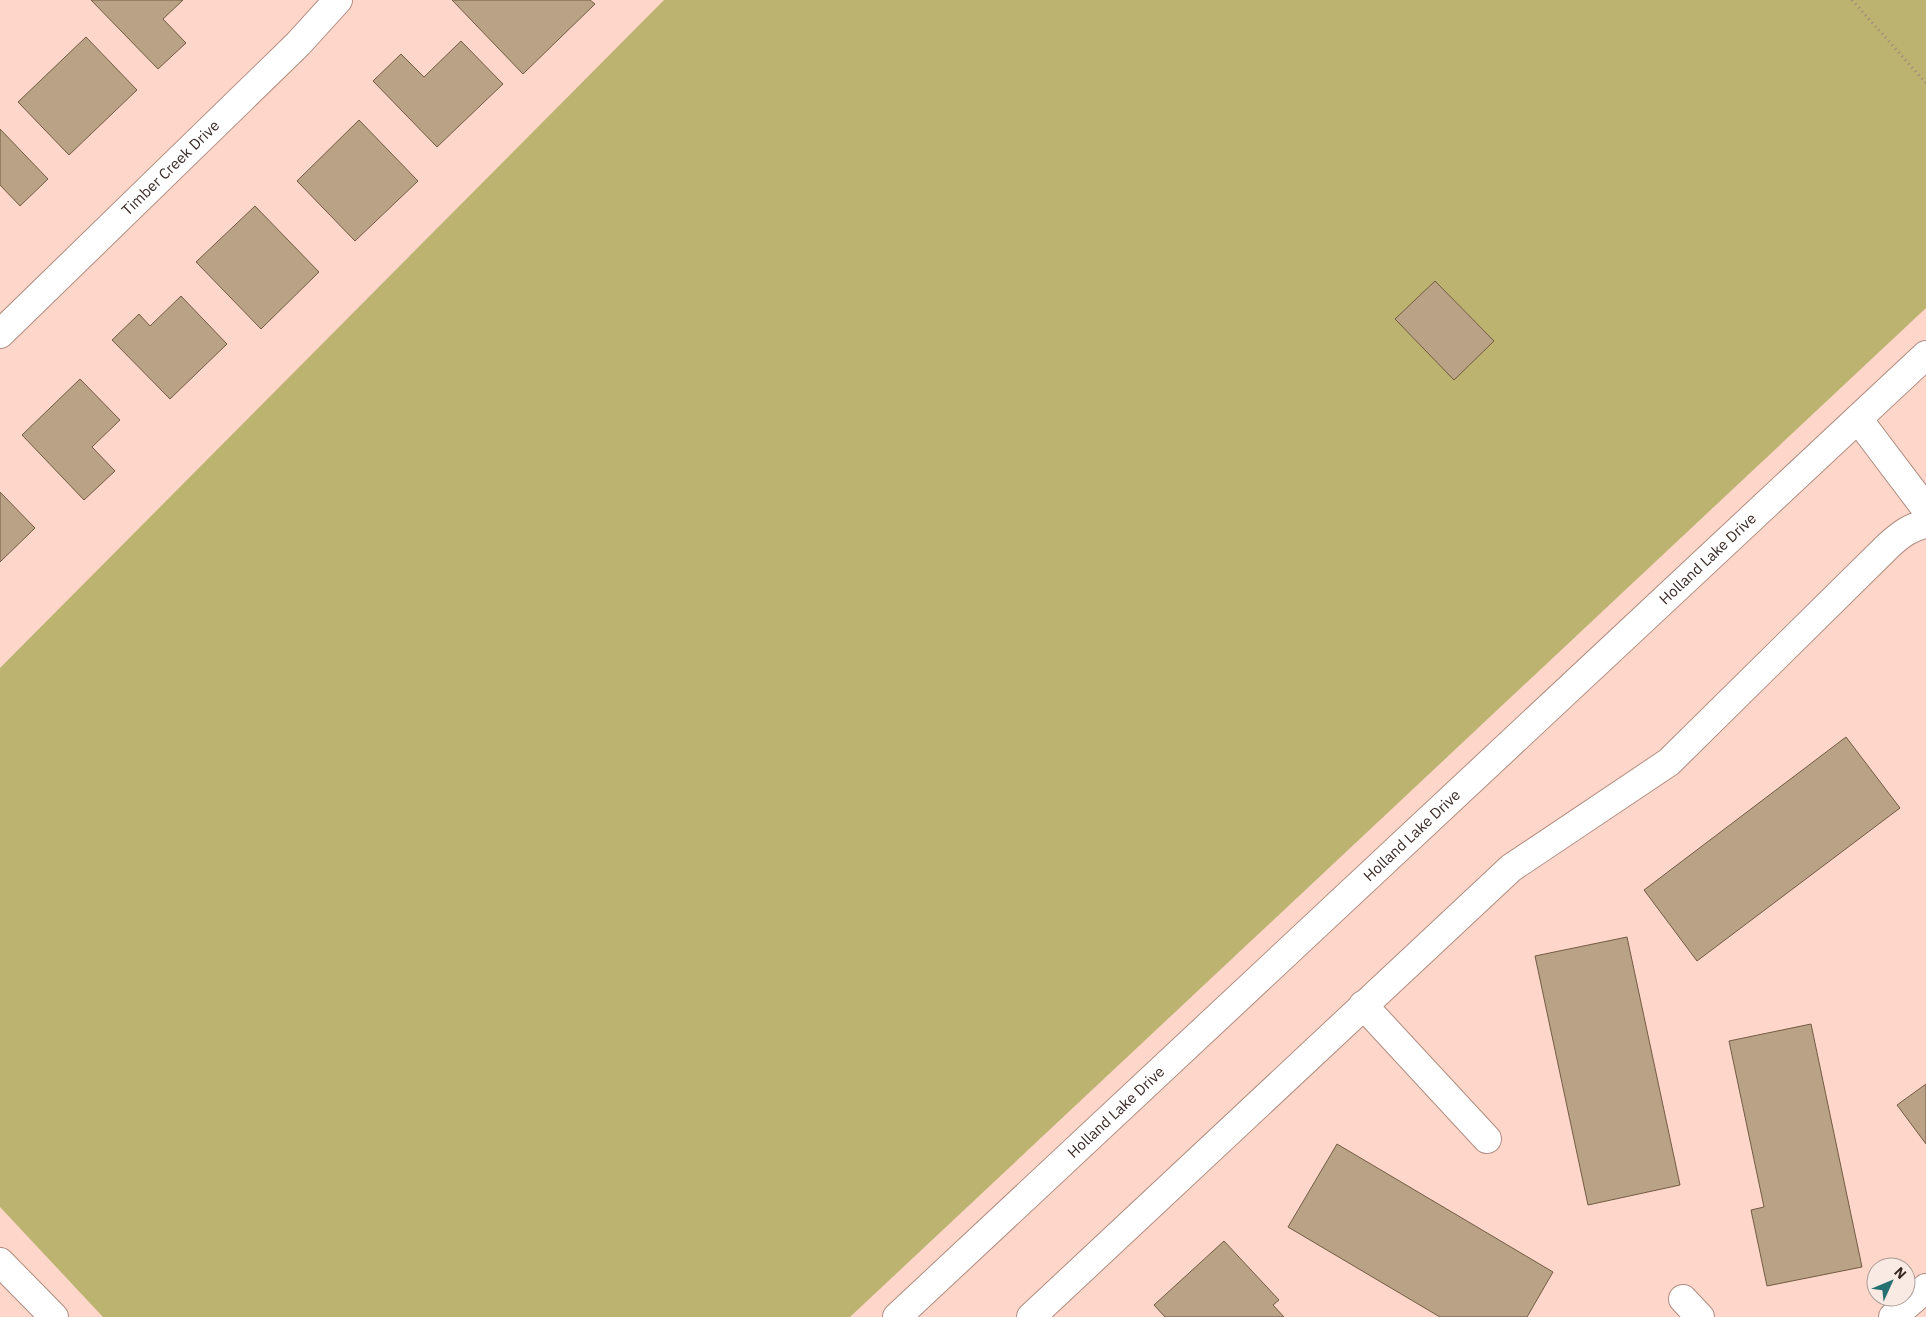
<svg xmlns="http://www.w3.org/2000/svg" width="1926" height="1317" font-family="'IBM Plex Sans',sans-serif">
<rect width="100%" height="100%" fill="#fed6ca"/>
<path fill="#bdb370" d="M664,0H1926V308L850,1317H103L0,1207V668Z"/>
<g fill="#baa287" stroke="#725c43">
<path d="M91,0H183L163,19L186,43L158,69Z"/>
<path d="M452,0H590L595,4L523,74Z"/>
<path d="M86,37L137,90L69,155L18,102Z"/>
<path d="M461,41L503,84L437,147L373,81L401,54L424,77Z"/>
<path d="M359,120L418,181L355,241L297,181Z"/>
<path d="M0,129L48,179L20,206L0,185Z"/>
<path d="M255,206L319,272L261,329L196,262Z"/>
<path d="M1435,281L1494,341L1454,380L1395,319Z"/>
<path d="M181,296L227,344L170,399L112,340L139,314L150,326Z"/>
<path d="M80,379L120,420L92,447L115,471L84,500L22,435Z"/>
<path d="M0,492L35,528L0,562Z"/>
<path d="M1846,737L1900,808L1697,961L1644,890Z"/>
<path d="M1627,937L1680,1185L1588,1205L1535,956Z"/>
<path d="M1811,1024L1862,1267L1767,1286L1751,1210L1764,1207L1729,1041Z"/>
<path d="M1926,1084V1144L1897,1105Z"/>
<path d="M1337,1144L1553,1272L1527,1317H1440L1288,1227Z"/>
<path d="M1224,1241L1279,1300L1273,1305L1284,1317H1165L1154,1305Z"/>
</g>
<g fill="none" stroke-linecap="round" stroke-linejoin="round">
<defs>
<g id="minor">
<path id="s1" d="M0,334L298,44L338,0"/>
<path d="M1858,419L1926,509"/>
<path d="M1363,1005L1487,1139"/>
<path d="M0,1262L54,1317"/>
<path d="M1683,1299L1700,1317"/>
<path id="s2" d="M897,1317L1926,355"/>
<path d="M1031,1317L1511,868L1669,762L1888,546C1900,535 1910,527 1926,524"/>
<path d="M1893,1317L1926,1288"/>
</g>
</defs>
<use href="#minor" stroke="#b08c80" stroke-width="30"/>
<path stroke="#9f837a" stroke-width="3" stroke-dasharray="1 4" stroke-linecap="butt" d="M1852,0L1926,83"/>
<use href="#minor" stroke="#fff" stroke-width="28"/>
</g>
<g text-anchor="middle" stroke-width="4.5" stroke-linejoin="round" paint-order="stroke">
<g font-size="15" fill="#382924" stroke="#faeae4">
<text dy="5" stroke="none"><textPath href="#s1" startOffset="238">Timber Creek Drive</textPath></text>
<text dy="5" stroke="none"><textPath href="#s2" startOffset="1110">Holland Lake Drive</textPath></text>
<text dy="5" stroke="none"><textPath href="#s2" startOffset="705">Holland Lake Drive</textPath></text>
<text dy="5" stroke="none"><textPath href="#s2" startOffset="300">Holland Lake Drive</textPath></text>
</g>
</g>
<g transform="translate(1891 1282) rotate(46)"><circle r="24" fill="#faeae4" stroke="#ac9d97"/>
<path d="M0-4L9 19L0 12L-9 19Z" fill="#257070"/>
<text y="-8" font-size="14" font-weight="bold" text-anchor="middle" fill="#382924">N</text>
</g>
</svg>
